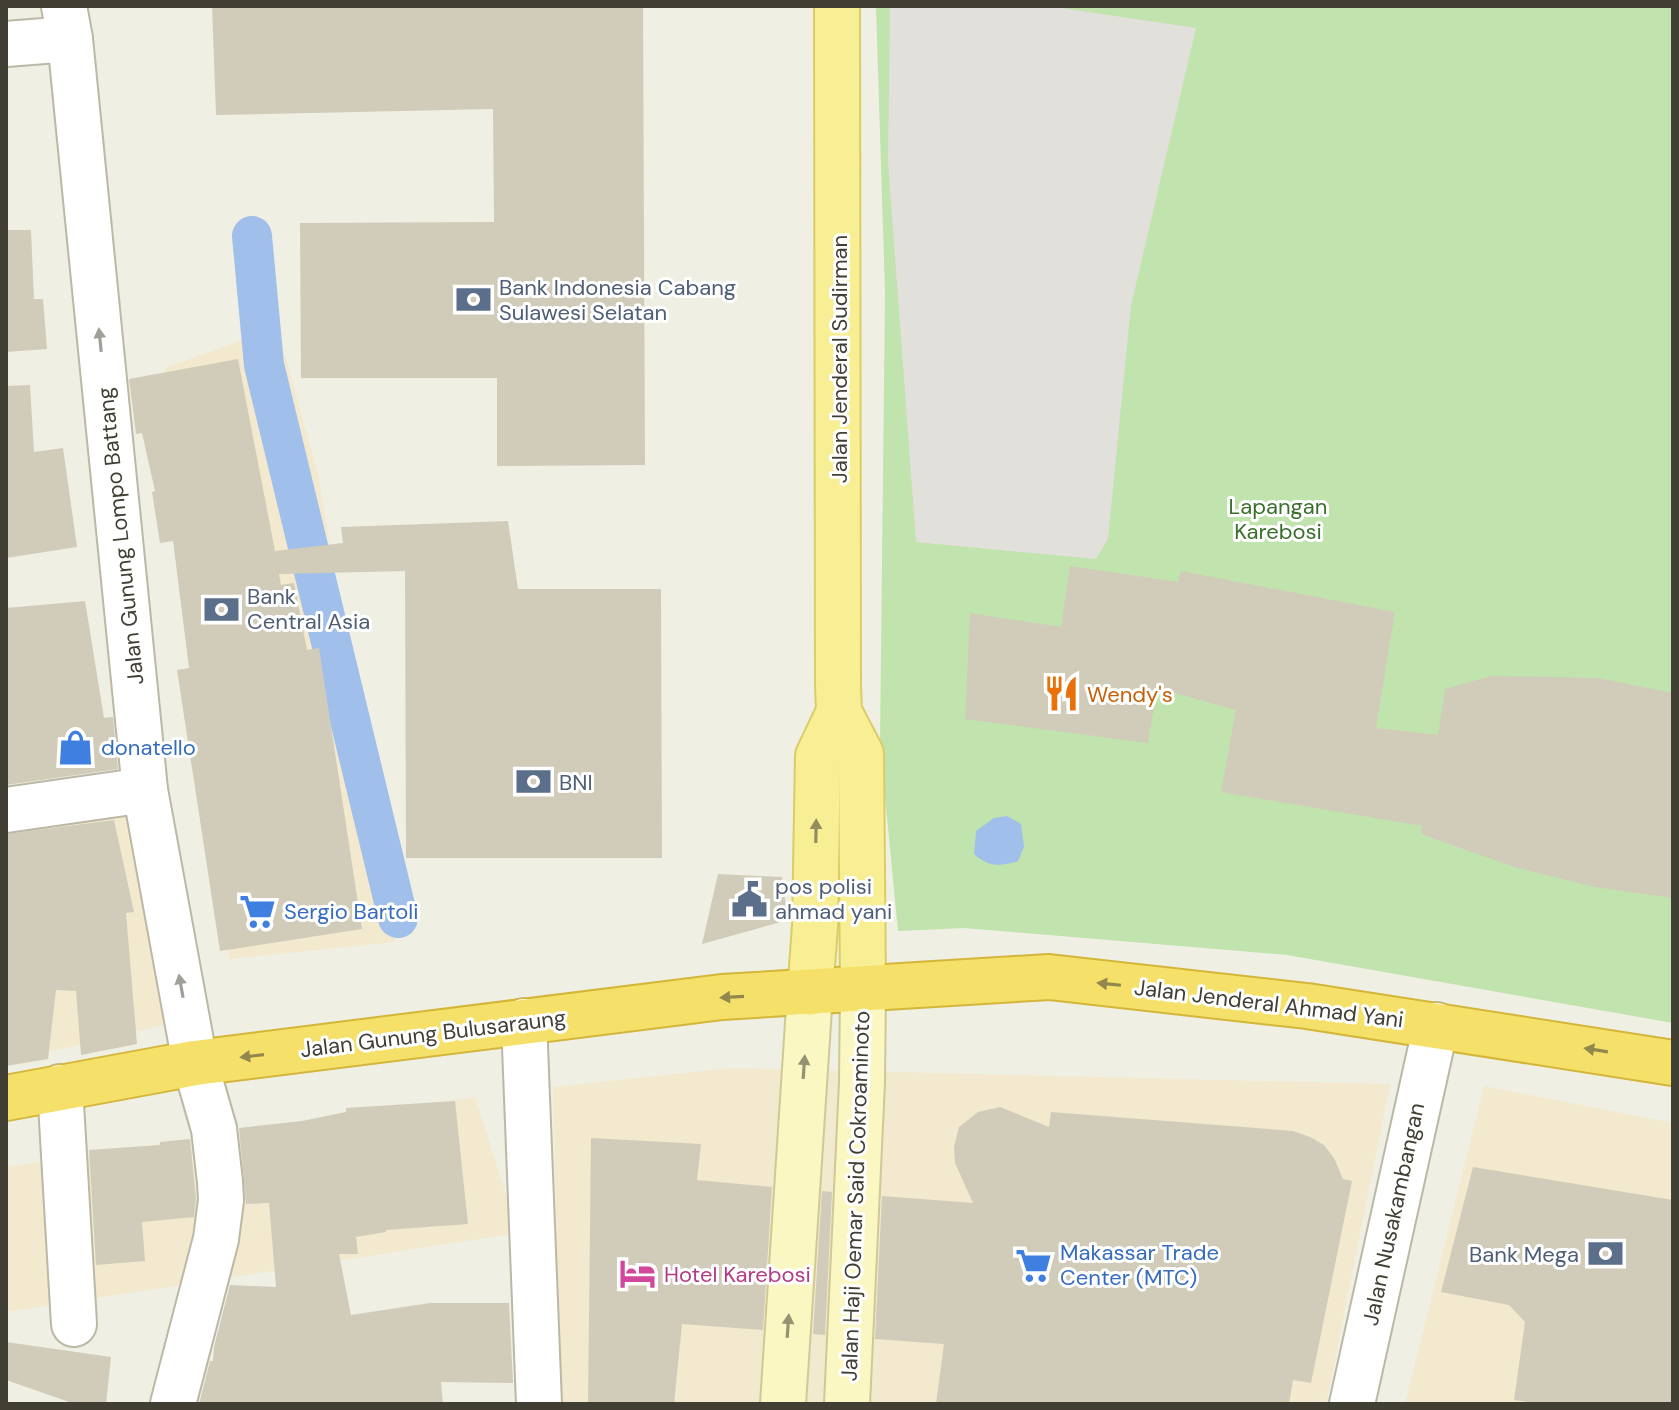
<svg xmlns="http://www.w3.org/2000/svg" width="1679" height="1410" font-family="'DM Sans',sans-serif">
<rect width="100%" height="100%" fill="#f0efe3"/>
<g fill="#f2e9ce">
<path d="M278,330L318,474L395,942L229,959L165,368L242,340Z"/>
<path d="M130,815L168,1024L6,1062V831Z"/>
<path d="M731,1068L1390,1084L1326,1404H561L553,1087Z"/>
<path d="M1484,1086L1673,1123V1404H1405Z"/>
<path d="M475,1097L518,1233L6,1312V1167Z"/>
</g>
<path fill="#c1e3ad" d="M876,6H1673V1023L1287,955L964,928L898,931L880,745L885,292Z"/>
<path fill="#e1e0db" d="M890,6H1048L1196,28L1131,306L1108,539L1096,559L916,542L888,162Z"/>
<path fill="#a1bfeb" d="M1007,816L1021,824L1024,847L1018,861C1000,867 988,867 974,854L976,831L994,818Z"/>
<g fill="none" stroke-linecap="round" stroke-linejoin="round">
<path stroke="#a1bfeb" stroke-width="40" d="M252,236L264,365L398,918"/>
</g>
<g fill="#d1ccb9">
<path d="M212,6H643L645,465L497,466V378H301L300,223L494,222L493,109L216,115Z"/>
<path d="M6,230H31L34,299H43L47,349L6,352Z"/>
<path d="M238,359L275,551L343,543L341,527L508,521L518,589H661L662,858H406L405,571L279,574L281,585L294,583L307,650L319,648L362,929L220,951L177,670L189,668L173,541L160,543L152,492L155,491L142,433L136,434L129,379Z"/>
<path d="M30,385L34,452L63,448L77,547L6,558V386Z"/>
<path d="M1070,566L1178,582L1181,571L1395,612L1376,728L1438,735L1445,689L1491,676L1598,678L1673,693V898L1595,887L1514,867L1421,834L1422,826L1221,792L1236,710L1157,688L1148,743L965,719L970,613L1061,627Z"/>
<path d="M85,601L104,718L113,717L118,769L6,785V608Z"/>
<path d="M114,820L134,912L126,913L137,1044L81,1055L76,991L56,990L48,1059L6,1066V834Z"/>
<path d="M718,874L782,877L788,920L702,944Z"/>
<path d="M455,1101L468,1224L386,1230V1232L356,1237L358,1254H339L351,1315L430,1303H509L513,1383L441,1382L443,1404H199L210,1361H213L214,1347L230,1285L276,1287L269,1203L246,1204L239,1128L302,1121L346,1112V1108Z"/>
<path d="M1000,1107L1049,1127L1051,1112L1293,1131L1310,1137L1324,1145L1334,1158L1343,1179L1352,1181L1311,1383L1293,1380L1289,1404L1135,1402V1404H936L944,1344L875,1339L882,1196L973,1203L955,1163L954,1147L959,1127L978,1112Z"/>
<path d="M591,1138L701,1144L697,1180L772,1187L763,1330L682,1324L674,1404H588Z"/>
<path d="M190,1139L196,1199L194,1217L142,1222L145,1261L96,1265L89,1150L160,1145V1142Z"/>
<path d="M1473,1167L1673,1200V1404H1540L1514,1400L1525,1322L1509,1305L1441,1292Z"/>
<path d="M822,1191L832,1192L825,1335L813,1334Z"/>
<path d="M6,1342L111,1357L106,1404H75L6,1380Z"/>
</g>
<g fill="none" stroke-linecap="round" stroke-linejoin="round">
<defs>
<g id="street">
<path d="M64,6L70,39L145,790L195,1063L214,1129L220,1182L221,1200L216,1239L173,1404"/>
<path d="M6,44L70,39"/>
<path d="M6,810L145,790"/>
<path d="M524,1021L539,1404"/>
<path d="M60,1087L74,1324"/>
<path d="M1352,1404L1436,1025"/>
</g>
<g id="secondary">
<path d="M783,1404L810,993"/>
<path d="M847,1404L862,1082L863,988"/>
</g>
<g id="primary">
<path d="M837,6L838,685L839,712L861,754L863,988"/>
<path d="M810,993L815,926L818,756L839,712"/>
</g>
<path id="highway" d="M6,1098L195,1063L722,997L1049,977L1307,1006L1673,1063"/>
</defs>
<use href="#street" stroke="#bbb8a6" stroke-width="48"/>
<use href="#secondary" stroke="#cec995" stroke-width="48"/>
<use href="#primary" stroke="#dbcd66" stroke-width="48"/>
<use href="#highway" stroke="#d3b63a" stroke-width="48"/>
<use href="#street" stroke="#fff" stroke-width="44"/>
<use href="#secondary" stroke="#fbf7c2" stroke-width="44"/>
<use href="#primary" stroke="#f8ee94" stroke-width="44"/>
<use href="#highway" stroke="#f5e069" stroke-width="44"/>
</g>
<defs><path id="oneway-solid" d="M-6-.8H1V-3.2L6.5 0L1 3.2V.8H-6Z" transform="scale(2)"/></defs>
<g fill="#a09f9a">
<use href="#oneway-solid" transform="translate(100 340) rotate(-96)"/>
<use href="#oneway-solid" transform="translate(181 986) rotate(-100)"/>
</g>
<use fill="#938e5f" href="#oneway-solid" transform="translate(816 831) rotate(-89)"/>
<g fill="#92874c">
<use href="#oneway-solid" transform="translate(1109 984) rotate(-174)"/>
<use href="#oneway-solid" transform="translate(732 997) rotate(177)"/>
<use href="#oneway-solid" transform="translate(1596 1050) rotate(-171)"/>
<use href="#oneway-solid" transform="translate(252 1056) rotate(173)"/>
</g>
<g fill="#959274">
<use href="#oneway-solid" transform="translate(804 1067) rotate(-86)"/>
<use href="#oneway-solid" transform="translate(788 1326) rotate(-86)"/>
</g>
<defs>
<symbol id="bank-bare" viewBox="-9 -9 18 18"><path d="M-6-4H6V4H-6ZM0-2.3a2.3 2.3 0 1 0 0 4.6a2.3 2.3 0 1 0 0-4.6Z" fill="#5c6f8a" stroke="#fff" stroke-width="2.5" paint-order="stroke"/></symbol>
<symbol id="restaurant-bare" viewBox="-9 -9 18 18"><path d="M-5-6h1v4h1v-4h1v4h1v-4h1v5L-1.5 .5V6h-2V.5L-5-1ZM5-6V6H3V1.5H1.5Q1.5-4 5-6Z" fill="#e8710a" stroke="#fff" stroke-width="2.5" paint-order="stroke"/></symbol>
<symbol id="shop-bare" viewBox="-9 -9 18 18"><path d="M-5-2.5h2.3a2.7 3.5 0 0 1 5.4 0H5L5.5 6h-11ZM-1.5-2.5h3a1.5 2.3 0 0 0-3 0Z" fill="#3f7fe0" stroke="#fff" stroke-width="2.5" paint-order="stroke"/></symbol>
<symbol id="civic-bare" viewBox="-9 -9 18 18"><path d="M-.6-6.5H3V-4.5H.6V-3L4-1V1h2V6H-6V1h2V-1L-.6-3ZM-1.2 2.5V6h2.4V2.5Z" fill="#5c6f8a" stroke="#fff" stroke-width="2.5" paint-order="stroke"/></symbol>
<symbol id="supermarket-bare" viewBox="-9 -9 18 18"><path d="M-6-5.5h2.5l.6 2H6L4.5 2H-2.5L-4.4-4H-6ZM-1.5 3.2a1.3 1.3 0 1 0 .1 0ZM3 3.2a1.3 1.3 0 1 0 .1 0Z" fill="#3f7fe0" stroke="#fff" stroke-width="2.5" paint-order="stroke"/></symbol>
<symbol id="hotel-bare" viewBox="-9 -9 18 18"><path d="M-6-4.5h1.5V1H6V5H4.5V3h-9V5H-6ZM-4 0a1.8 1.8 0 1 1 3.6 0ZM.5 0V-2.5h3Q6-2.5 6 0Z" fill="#d1479c" stroke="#fff" stroke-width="2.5" paint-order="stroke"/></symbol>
</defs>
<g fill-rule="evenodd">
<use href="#bank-bare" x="448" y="274" width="51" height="51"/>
<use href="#bank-bare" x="196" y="584" width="51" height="51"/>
<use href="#restaurant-bare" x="1036" y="668" width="51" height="51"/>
<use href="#shop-bare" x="50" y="722" width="51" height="51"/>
<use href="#bank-bare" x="508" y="756" width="51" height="51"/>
<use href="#civic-bare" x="724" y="874" width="51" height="51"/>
<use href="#supermarket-bare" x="232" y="886" width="51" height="51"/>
<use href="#bank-bare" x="1580" y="1228" width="51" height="51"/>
<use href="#supermarket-bare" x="1008" y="1240" width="51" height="51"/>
<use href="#hotel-bare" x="612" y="1248" width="51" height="51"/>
</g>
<g text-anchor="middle" stroke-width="6" stroke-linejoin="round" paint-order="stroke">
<g font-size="22" fill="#4e5e75" stroke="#fff" text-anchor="start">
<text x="499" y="295">Bank Indonesia Cabang<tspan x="499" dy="25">Sulawesi Selatan</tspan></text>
<text x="247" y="604">Bank<tspan x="247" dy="25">Central Asia</tspan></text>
<text x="559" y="790">BNI</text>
<text x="775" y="894">pos polisi<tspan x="775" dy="25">ahmad yani</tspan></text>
<text x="1579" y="1262" text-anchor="end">Bank Mega</text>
</g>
<g font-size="22" fill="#413f34" stroke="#fff">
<text transform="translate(839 359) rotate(-90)" y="8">Jalan Jenderal Sudirman</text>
<text transform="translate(120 536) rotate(-96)" y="8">Jalan Gunung Lompo Battang</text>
<text transform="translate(1269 1003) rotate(7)" y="8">Jalan Jenderal Ahmad Yani</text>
<text transform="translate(433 1033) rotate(-7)" y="8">Jalan Gunung Bulusaraung</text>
<text transform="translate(855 1196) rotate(-88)" y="8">Jalan Haji Oemar Said Cokroaminoto</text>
<text transform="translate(1393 1214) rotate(-78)" y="8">Jalan Nusakambangan</text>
</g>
<g font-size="22" fill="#396f2b" stroke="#fff">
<text x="1278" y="514">Lapangan<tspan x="1278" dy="25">Karebosi</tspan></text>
</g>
<g font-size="22" fill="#c56008" stroke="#fff" text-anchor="start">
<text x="1087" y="702">Wendy's</text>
</g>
<g font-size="22" fill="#366cbe" stroke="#fff" text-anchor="start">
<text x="101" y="755">donatello</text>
<text x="284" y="919">Sergio Bartoli</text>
<text x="1060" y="1260">Makassar Trade<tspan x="1060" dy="25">Center (MTC)</tspan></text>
</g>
<g font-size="22" fill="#b23c85" stroke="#fff" text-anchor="start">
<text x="664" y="1282">Hotel Karebosi</text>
</g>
</g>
<rect width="1679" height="1410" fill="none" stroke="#413f34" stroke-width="16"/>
</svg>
